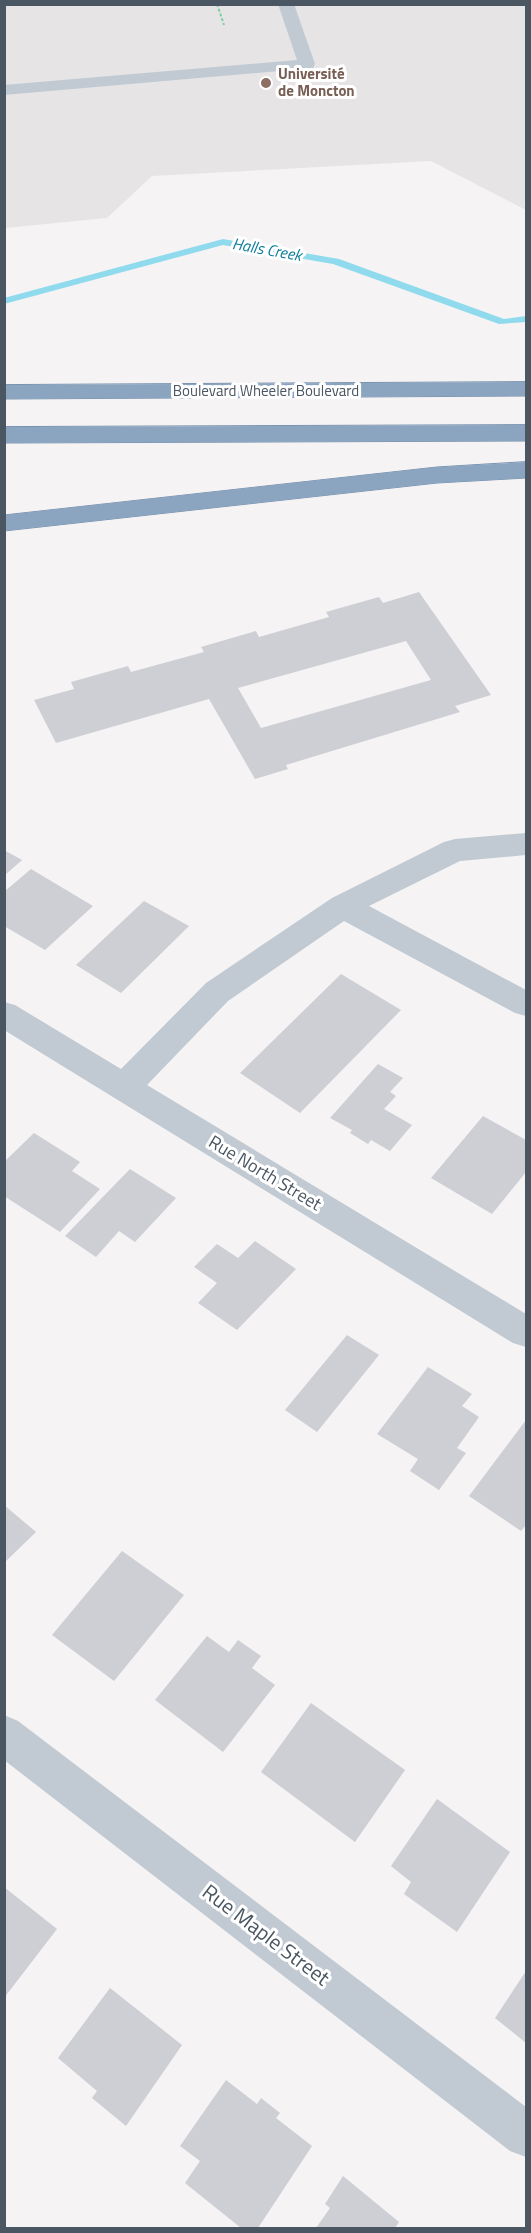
<svg xmlns="http://www.w3.org/2000/svg" width="531" height="2233" font-family="'Titillium Web',sans-serif">
<rect width="100%" height="100%" fill="#f5f3f3"/>
<path fill="#e6e4e5" d="M5,5H526V210L431,161L152,176L107,218L5,228Z"/>
<g fill="none" stroke-linecap="round" stroke-linejoin="round">
<path fill="#90daee" fill-rule="evenodd" d="M223,239L339,259L504,319L526,316V322L499,324L333,264L223,245L4,304V298Z"/>
</g>
<g fill="#cdcfd5" fill-rule="evenodd">
<path d="M419,592L491,695L455,706L460,712L286,765L288,769L255,779L209,699L56,743L34,700L74,689L71,682L128,666L131,672L204,652L201,647L256,631L259,637L329,617L326,612L379,597L383,603ZM406,641L431,680L261,728L238,688Z"/>
<path d="M4,850L22,860L4,876Z"/>
<path d="M31,869L93,906L45,950L4,926V892Z"/>
<path d="M144,901L189,926L121,993L76,965Z"/>
<path d="M341,974L401,1010L300,1113L240,1073Z"/>
<path d="M378,1064L403,1078L390,1092L396,1096L384,1109L412,1125L390,1151L371,1140L368,1144L350,1133L352,1130L330,1118Z"/>
<path d="M483,1116L526,1140V1172L492,1214L431,1178Z"/>
<path d="M34,1133L80,1162L72,1171L100,1189L60,1232L4,1196V1162Z"/>
<path d="M130,1169L176,1198L135,1242L119,1231L96,1257L65,1236Z"/>
<path d="M255,1241L296,1269L237,1330L198,1303L217,1283L194,1267L217,1244L238,1258Z"/>
<path d="M347,1335L379,1355L317,1432L285,1410Z"/>
<path d="M428,1367L472,1394L462,1406L479,1417L457,1448L466,1453L439,1490L410,1471L418,1459L377,1434Z"/>
<path d="M526,1420V1525L521,1531L469,1496Z"/>
<path d="M4,1505L36,1532L4,1563Z"/>
<path d="M122,1551L184,1595L114,1681L52,1635Z"/>
<path d="M207,1636L229,1652L238,1640L261,1656L252,1668L275,1685L223,1752L155,1700Z"/>
<path d="M311,1703L405,1770L355,1842L261,1772Z"/>
<path d="M437,1799L510,1852L457,1932L404,1894L411,1882L391,1866Z"/>
<path d="M4,1887L57,1929L4,1998Z"/>
<path d="M526,1971V2043L495,2018Z"/>
<path d="M110,1988L182,2045L126,2126L92,2098L97,2091L58,2058Z"/>
<path d="M226,2080L257,2104L261,2098L280,2113L276,2118L312,2146L258,2228H241L185,2183L200,2161L180,2146Z"/>
<path d="M343,2176L399,2222L395,2228H316L330,2208L325,2204Z"/>
</g>
<g fill="none" stroke-linecap="round" stroke-linejoin="round">
<defs>
<g id="motorway">
<path d="M526,382V396L4,399V385Z"/>
<path d="M526,425V441L4,443V427Z"/>
<path d="M526,462V478L437,483L4,531V515L437,467Z"/>
</g>
</defs>
<use href="#motorway" stroke="#7690ad" stroke-width="1"/>
<path stroke="#7ad0a6" stroke-width="2" stroke-dasharray="3 2" stroke-linecap="butt" d="M217,4L224,25"/>
<path fill="#c1cad2" fill-rule="evenodd" d="M278,4H294L315,64L313,68L4,95V85L297,60Z"/>
<g fill="#c1cad2" fill-rule="evenodd">
<path d="M526,833V855L460,861L369,906L526,990V1016L515,1013L344,921L228,1001L147,1085L526,1314V1347L513,1343L4,1030V1002L15,1005L121,1069L206,983L332,898L444,842L455,839Z"/>
<path d="M4,1715L18,1721L526,2107V2157L510,2151L4,1760Z"/>
</g>
<use href="#motorway" fill="#8ba5c1" fill-rule="evenodd"/>
</g>
<circle fill="#8d6e63" stroke="#fff" stroke-width="2" cx="266" cy="83" r="6"/>
<g text-anchor="middle" stroke-width="6" stroke-linejoin="round" paint-order="stroke">
<g font-size="15" font-weight="bold" fill="#785e54" stroke="#fff" text-anchor="start">
<text x="278" y="79">Université<tspan x="278" dy="17">de Moncton</tspan></text>
</g>
<g font-size="15" fill="#4a5661" stroke="#fff">
<text x="266" y="396">Boulevard Wheeler Boulevard</text>
</g>
<g font-size="16" font-style="italic" fill="#0c7c9b" stroke="#fff">
<text transform="translate(267 249) rotate(10)" y="6">Halls Creek</text>
</g>
<g font-size="18" fill="#4a5661" stroke="#fff">
<text transform="translate(265 1173) rotate(31)" y="6">Rue North Street</text>
</g>
<g font-size="21" fill="#4a5661" stroke="#fff">
<text transform="translate(266 1935) rotate(37)" y="7">Rue Maple Street</text>
</g>
</g>
<rect width="531" height="2233" fill="none" stroke="#4a5661" stroke-width="12"/>
</svg>
